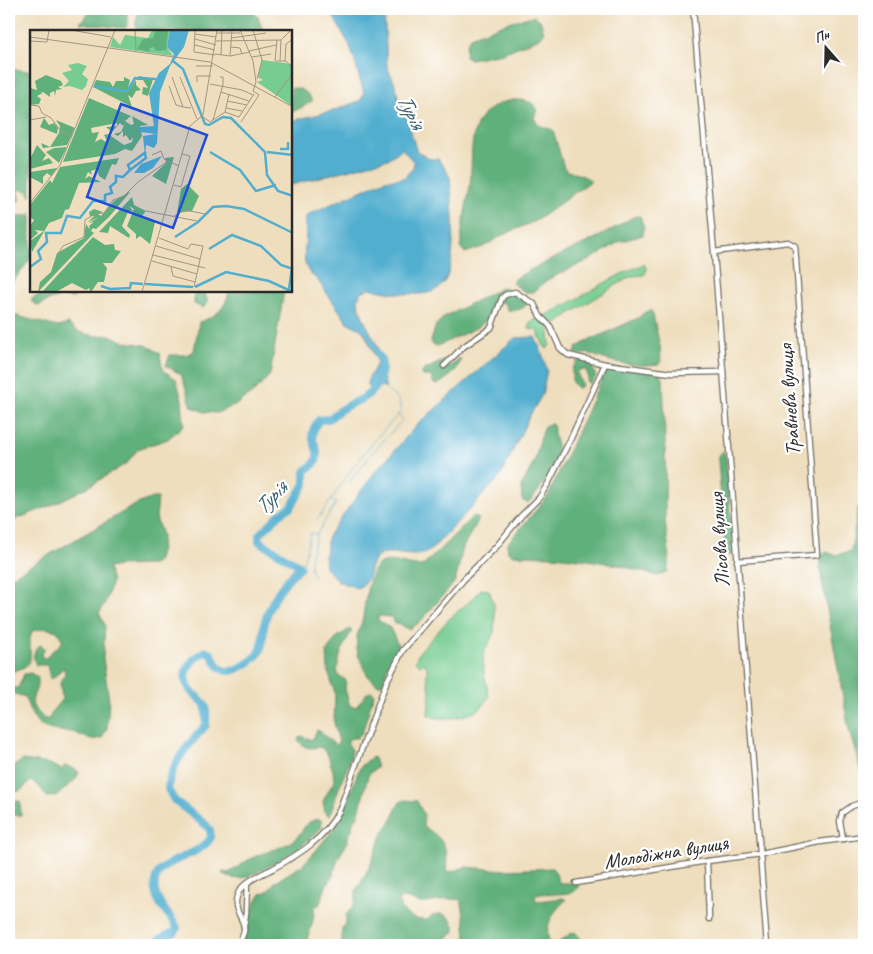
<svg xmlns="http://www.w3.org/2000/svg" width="873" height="954" font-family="Caveat,sans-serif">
<rect width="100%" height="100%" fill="#fff"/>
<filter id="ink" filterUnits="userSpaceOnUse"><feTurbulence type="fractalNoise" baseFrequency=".02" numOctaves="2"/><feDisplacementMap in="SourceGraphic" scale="10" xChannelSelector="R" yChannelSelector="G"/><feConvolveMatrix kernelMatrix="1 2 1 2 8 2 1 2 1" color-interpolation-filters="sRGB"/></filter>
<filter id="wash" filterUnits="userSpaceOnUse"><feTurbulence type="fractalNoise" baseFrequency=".0096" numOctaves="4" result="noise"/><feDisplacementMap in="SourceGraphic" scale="20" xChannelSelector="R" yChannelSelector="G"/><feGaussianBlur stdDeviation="1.12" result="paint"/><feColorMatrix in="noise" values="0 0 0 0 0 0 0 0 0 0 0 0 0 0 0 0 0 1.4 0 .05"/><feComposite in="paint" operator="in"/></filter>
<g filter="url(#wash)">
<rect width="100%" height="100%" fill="#efdebd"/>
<path fill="#f4cfdc" d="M109,9H235L234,11L135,17Z"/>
<g fill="#76cc91" stroke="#507c5e">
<path d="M644,264L647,270L644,275L633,276L628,278L568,315L549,330L550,345L547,349L543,344L537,330L529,329L530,322C570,307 604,279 644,264Z"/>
<path d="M481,589L489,590L494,604L495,620L494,632L483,655L484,673L489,696C487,699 485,704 482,707C472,717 440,722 428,715L430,690L427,678V667L424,663L419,665L415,661L420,651L451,617L468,603Z"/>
</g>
<g fill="#60b07b" stroke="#466e53">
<path d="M100,9L128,14V25L125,28L80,23L91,10Z"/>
<path d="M209,9H250L258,17L263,31H139C134,25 136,21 138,14L147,12H183Z"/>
<path d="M534,16L540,20L544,32L540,38L503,53L470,59L465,56L466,45L470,37L512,21Z"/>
<path d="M9,69L31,71V197L28,191L19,189L20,200L9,205Z"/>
<path d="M291,88C302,88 307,91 312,101L303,107L291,112Z"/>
<path d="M511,100C522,100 531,99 537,109L534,118L538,125L553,130L564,168C572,175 583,173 591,181L537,220L501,236L483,247L465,253L460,247L461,242C462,223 467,204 470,185C474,147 464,112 511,100Z"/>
<path d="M31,212V258L9,287V228L12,215L30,216Z"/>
<path d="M640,216L644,228L643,235L619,242L591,259L547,280L533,292H525L512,283L515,279L526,272L604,234L633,217Z"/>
<path d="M503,287L506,288L525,300L527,304C523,310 514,311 508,310L504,303L497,301L485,322L478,327L438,346L433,345L431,341L436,325L444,317Z"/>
<path d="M45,291H77L78,292L73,298C56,295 53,299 38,306L31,301L34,297L45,295Z"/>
<path d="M194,291H204L208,303L203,308L194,304Z"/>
<path d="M229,291H284L270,375L255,391L236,405L217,413L204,412L192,407L181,374L166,366L170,355H186L194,351L199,322C215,317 226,309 229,291Z"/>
<path d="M651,310L653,315L660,346L661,362L659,364C642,367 621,364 604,359C600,358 594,355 590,354C583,353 581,356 575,353L577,347L584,343L638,318L645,312Z"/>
<path d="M9,314L58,327L69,324L75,330L82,333L95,336L110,335L125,342L146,345L160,353L161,362L164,371L176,379L182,399L184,425L168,439L138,449L127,463L88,487L52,505L9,522V398L14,394L12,374L9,372Z"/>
<path d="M460,358L461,359C456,374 449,377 437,385L433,383L431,376H423L422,373L424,370L445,360L446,361L443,364V367L450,366Z"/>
<path d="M583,358L590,360L596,377L590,384L587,382L588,376L586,370H579L577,373L582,384L581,387L577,388L572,382V369L578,360Z"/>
<path d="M611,367L659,373L663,378C665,424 666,469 665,514C665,534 672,552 667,572L658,576L618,565L588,560L554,556L513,555L508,551L507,544L548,496L605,372L607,368Z"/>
<path d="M552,424L554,428C553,436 557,441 557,448C558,461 539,495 527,503L522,500L521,487L535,460L543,429L546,425Z"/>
<path d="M723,451L726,458L732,542L731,556L727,554L725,548L718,461L719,456Z"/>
<path d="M152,498H158L156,518L162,535L161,548L158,560L153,565L118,566L108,568L112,581C110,589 104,608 99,613L105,625L103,658L109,700L107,728L102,738C91,741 86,738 76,733C71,731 63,732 57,731C36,728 31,716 25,697L9,692V686L14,688H18L24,674L31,673L38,678C39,689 30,697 33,706C35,710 41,715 44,719H49L53,710L62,699L60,682L65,674L64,668C59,670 57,677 50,679L47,665H36C32,657 33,651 40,645L44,647V651L41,654L43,658H46C50,651 58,648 63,641L57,631L45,628L32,631C24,653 43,665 9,672V578L135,505Z"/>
<path d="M858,507H864V800H861L864,782L849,730L820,570L822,554L826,552L835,555L851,551Z"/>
<path d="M473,516L479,519C474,529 467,538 463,548C459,560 459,573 454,583L419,623L409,629L394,622L391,617L378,616V620L390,628L399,647L387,668L383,683L378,685C368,675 368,679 363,665C362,661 359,658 358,655C357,649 356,641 357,636C359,629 362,623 363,617C365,604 368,570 379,564C393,556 409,569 424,565Z"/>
<path d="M350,629L352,632C344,642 335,664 338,676L346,680L345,689L350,706L356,707L367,693L372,691L374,694L362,733L357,738H351L347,742L352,750L350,760L339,788L330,816L325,813L323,801L334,781L333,771L328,755L321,747C311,748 304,750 298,739L300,736L312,740L317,730L321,732L335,745L339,742L334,723L335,693L328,672L327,651L337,637Z"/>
<path d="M372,757L374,758L377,768L371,772L368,776L358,817L353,821L352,830L348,836V842L338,858L333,876L327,883L321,901L319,905L314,907C316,916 308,938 304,945H242L247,923L257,899L261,894L269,890L276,881L301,866L313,854L340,821L358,772L361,766Z"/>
<path d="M23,760L50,764L62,770L64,766L71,767L79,772L76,779L57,796L47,797L40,787L31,781L20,791L10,792L9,766H14Z"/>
<path d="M405,800L417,801L424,815L423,826C442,838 449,846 446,869L450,872L465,867L505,870L552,868C557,872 556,878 560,883H577L580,886C570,899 550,891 536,895L535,899L538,901L563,898L566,900C553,911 542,928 551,945H459L466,938C465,927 464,910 461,900C447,897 438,902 425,903C416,904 409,897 401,898L398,902C403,915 414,921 427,920C439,908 454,915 455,932L440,943L432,937V945H339L342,943V928L346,922V915L354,905L356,896V890L369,868L384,831L393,818L396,809L400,802Z"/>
<path d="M20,801L21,815H9V802Z"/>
<path d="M318,819L321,820L322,826C313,842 260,874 242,878C235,880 229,877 223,875L222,872L229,873C237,868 244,862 252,858C265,851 288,848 298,836C306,827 304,822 318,819Z"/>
<path d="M575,932L583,941L584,945H555L570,934Z"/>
</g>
<g fill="#51aecf" stroke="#3e6c7d">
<path d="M329,9H384L387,66L396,86L398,98L407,118L415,146L417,151L424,156L429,159H438L446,170L450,178C452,203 460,270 440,287C433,293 424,294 415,294C399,294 385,293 370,288L361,292L358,299L359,306L364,320L376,343L383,360L381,369L386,387L385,388L382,386L371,390L367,384C368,374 376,370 377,361L365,334L361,329L348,323L316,278C300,269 305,250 306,235C306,227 303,223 307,215L385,180L404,178L413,168L414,162L402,149L388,159L291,185V121L336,110L361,100L364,93L350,46Z"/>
<path d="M535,337L542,353L547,370L542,395L529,417L500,477L432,549C429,551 426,553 422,554C410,558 389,549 380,555C364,566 375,581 357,588L338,581L325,567L324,556L327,548V539L330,533L372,476L416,426L515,338Z"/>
</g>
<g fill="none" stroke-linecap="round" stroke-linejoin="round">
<g stroke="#51aecf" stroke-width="1">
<path d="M349,483L372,453L402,421L398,414"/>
<path d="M317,520L331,500"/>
<path d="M300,567C307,558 306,544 311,533L317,534L336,503L331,500C351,468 374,439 401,412C399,392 395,400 385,388"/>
<path d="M315,578C305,567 313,547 317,534"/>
</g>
<path stroke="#51aecf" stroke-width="8" d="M152,945L165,936L175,932L177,928C171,915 158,906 155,891C149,857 200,860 211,837L210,830L206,825L174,800L168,789C170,764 190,743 206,725C206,719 207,710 205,705C202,699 195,696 191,691C178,675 190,659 206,651L211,653C219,673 228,676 246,664C251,661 257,657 260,651C264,643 263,634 264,625C269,603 283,582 300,567L295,563L259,541V535L280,514L291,507L305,484V472C308,467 314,466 316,461C322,444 303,441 319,420L329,419C334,415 339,410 345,407C351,403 360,401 366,396C377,388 386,371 380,357"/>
</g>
</g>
<g filter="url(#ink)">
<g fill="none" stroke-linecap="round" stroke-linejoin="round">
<defs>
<g id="minor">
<path d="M693,9L714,252L767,945"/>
<path d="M714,252L788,242L795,246L817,555L737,561"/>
<path d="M444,366L463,347L491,328L502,298L505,295L515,292L534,304L540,316L550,326L560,348L568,355L605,364L671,373L723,372"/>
<path d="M843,839L840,821L842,813L852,806L864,802"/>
<path d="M707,861L709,919"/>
<path d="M576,883L707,861L761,854L820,842L864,836"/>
<path d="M244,926L246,913L247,883"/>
<path d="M238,945C240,941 243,936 244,931C246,917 228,910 240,890C247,880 262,874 272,869C300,854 324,839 339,811L386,683L403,650L465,578L496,547L521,516L539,498L549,482L570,440L605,364"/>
</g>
</defs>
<use href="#minor" stroke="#706a5e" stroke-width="7"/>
<use href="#minor" stroke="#fff" stroke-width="4.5"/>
</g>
</g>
<g text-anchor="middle" stroke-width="4.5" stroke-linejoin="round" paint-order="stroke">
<g font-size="21" fill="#2b2b2b" stroke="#fff">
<text transform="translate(789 400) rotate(-94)" y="7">Травнева вулиця</text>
<text transform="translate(719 540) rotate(-94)" y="7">Лісова вулиця</text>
<text transform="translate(666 852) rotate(-9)" y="7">Молодіжна вулиця</text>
</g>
<g font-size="22" font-style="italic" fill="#3a5f6d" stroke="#fff">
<text transform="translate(412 111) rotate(63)" y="8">Турія</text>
<text transform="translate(270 497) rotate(-47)" y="8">Турія</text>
</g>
</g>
<g transform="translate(30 30)">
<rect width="262" height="262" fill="#efdebd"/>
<path d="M122,0H140L137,17L143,26L80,17L83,7L90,15L95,5L118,8ZM232,30L262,34V76L227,52L233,50L228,47ZM48,33L57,36L52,44L58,49L56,56L52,60L40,56L33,57L39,51L32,43L42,40L38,35Z" fill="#76cc91"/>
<path d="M126,0H138L136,20L126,21L124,17L119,18L120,22L107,19L113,9L123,8ZM16,45L31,51L33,55L28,57L32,59L26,60L25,66L24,61L20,63V67L13,62H10L13,63L7,66L11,69L9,74L0,75V58L7,60L5,51ZM109,46L126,49H123L118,66L112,64L113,57L118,58L113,50H106V55L111,60L106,61L102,68L98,65L102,77L63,57L66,50L80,52L83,57L86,51H94V47L100,50L97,62ZM59,68L101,86L95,91L101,95L104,94L102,86L118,95L110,96L112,106L102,121L95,119L85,124L33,132ZM87,93V96L76,97L82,102L90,93L93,96L95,93L91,102L84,104L88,106L93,101V107L96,105L100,111L103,107L102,112L94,115L78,104L74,105L78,113L71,109L65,112L69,102L62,103L61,98ZM14,88L19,95L24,93L28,98L27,104L10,97ZM26,90L45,98L37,115L13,118L11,113L20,117L29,103L30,96ZM7,115L16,125L12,131L19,128L23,133L0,139L1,127ZM37,117L29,133L16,122L24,118ZM144,127L136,154L122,146L136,133L135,128ZM89,128L86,135L82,134L75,150L69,146L67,139L61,141L62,145L58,142L55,149L59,146L71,152L49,153L39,179L35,180L32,188L19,193L2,222L0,211L14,201L5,200L8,203L0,210V196L4,190L0,187V175L20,150L22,153L30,137ZM27,138L21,146L17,143L13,147V154L0,147V142ZM157,154L169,166L162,181L147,183L151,159ZM101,161L79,187L66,199L63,198L61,201L64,203L8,262L10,252L21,242L27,223L54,208L56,194L60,200L59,196L64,192L59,193L69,187L58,192L64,186H60L59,182L64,179L73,182L68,184L71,186L84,171ZM102,167L104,175L116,181L112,186L125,192L120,214L110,206L106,209V204L97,196L104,179L99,176L103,181L98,182L92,196L100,205L99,208L80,196L78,203L69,202ZM63,207L75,215L84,214L85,220L91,221L82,233H73L77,238L74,252H68L61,262L59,258L56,260L42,253L26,262H12Z" fill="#60b07b" fill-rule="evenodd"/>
<path d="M140,0H159L154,17L140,36L130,62L127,113L124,118L116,115L115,126L113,106L126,104L110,102V97L124,96L119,63L129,43L140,34L144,24L137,17ZM132,126L123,138L114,143H104L111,134Z" fill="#51aecf"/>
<path fill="none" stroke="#51aecf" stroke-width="2.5" d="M143,31L153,39L175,94L179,95L193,87L201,88L235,122L237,145L248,161L263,166M64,56L94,61L98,60L105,48L126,49M250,119H258V112M180,122L210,140L226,161L246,155M237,122L263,125M100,140L116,128L115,124M145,207L168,192L183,177L196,176L214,179L263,203M179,219L202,205L231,216L251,235L263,239M0,237L11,229L8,221L17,212L16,203H31L37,186L50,188L63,171H75V165L82,163L80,157L86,152V146L93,147L100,140L98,135L116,122M115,254L163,257M71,256L80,259L100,258L101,253L113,254M165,257L196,242L239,251L263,262M259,259L262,238"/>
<path fill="none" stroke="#a19683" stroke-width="1" d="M41,0L81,7M105,0L106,21M165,0L164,22L185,25M210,0L223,31L226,52L223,61L229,65L211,92M223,0L232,30L227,49M187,3H210M165,4L186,7M0,7L180,32L263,77M201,8L236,3M165,9L186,15M247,10L245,31H256L263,39M0,11L17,12L19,0M186,11L251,10M165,15L185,20M201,17L210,18L212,24M219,21L246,15M185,24L200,26L220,22M191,25L192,0M200,26L202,0M222,27L241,24M250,31L251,10L261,0M255,31L256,14L263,9M166,36H183M142,47L153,77L161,78M150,47L167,89M167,52V46H181M180,54L212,60L223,65M139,56L146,75L153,77M191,62L219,71M245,67L263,43M197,71L217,75M0,75L9,76L12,83L21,88L31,101L42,106M196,78L212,81M195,82L199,64M172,86L180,92L195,82L209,87M209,87L224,64M0,90L16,87M183,90L193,55V47H190M122,125L131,121L134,129L149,136M144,155L151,157L160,126L152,124M0,173L30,135L85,0M116,181L167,191M144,186L155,180L175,184M129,208L158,219L161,214L173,216L164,257M126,216L170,229M27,225L33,216L54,207L55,190L65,184L74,183L83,170L94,166L108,152L138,131M123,225L175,238M122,231L167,244M141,237L143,246L165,252M112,262L160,96L173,85L187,0"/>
<path fill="#1d4ed8" fill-opacity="0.15" stroke="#1d4ed8" stroke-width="2.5" d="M91,74L177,105L143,198L57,167Z"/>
<rect width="262" height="262" fill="none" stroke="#2b2b2b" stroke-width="2.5"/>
</g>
<rect width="873" height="954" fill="none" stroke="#fff" stroke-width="30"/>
<g transform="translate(826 48) rotate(340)" stroke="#ffffff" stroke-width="4" paint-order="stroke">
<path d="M0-4L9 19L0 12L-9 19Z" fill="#2b2b2b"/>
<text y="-8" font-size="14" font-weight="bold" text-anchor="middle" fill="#2b2b2b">Пн</text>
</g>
</svg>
